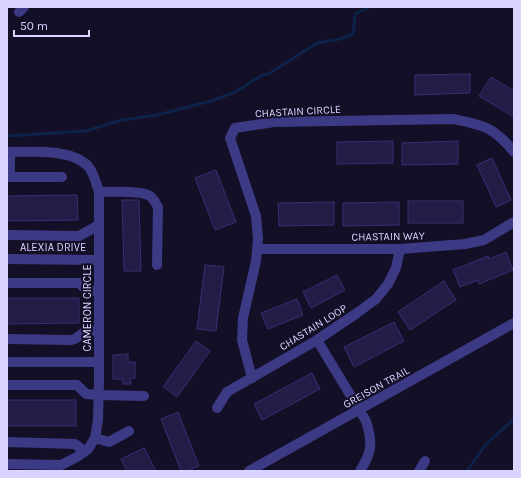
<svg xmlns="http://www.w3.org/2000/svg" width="521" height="478" font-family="Karla,sans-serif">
<rect width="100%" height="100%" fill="#130f26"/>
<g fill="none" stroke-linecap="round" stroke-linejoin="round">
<g stroke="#0c2248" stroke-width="3">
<path d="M7,136L86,131L122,120L157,115L211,101L235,92L261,76L270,73L317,43L340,39L353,34L355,14L370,7"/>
<path d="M467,471L486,444L514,419"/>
</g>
</g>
<g fill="#241b47" stroke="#3b2d73">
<path d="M470,74V93L415,95V75Z"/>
<path d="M491,77L514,91V117L479,96Z"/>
<path d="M393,141V163L337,164V142Z"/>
<path d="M458,141V164L402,165V143Z"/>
<path d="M492,158L511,200L496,207L477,165Z"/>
<path d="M216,170L236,222L215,230L195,178Z"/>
<path d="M77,195L78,220L7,221V196Z"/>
<path d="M122,200H139L141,271H124Z"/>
<rect x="408" y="201" width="55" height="22"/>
<path d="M334,202V225L279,226L278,203Z"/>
<path d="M399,202V225L343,226V203Z"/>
<path d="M506,252L513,270L479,284L478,280L460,287L453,270L488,256L489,259Z"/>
<path d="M205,265L224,267L216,331L197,329Z"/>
<path d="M337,275L345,290L311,308L303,292Z"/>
<path d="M444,281L456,300L410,330L398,312Z"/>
<path d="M7,298H79V323L7,324Z"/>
<path d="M297,299L303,315L268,329L261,313Z"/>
<path d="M394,322L404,341L354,367L344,347Z"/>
<path d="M196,341L210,351L177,397L163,387Z"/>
<path d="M128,354V362H135V378H130L131,384H123V379H113V355Z"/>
<path d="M312,373L320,389L262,420L254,404Z"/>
<rect x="7" y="400" width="69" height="26"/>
<path d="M178,412L199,466L186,471H181L161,419Z"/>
<path d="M144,448L156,471H127L121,459Z"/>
</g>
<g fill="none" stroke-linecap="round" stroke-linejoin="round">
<g stroke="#3d3a85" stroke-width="10">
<path d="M19,12L24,7"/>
<path d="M7,152C30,152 71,148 88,166C94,173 96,183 99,192V380L98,420L95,438L88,449L77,457L61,465L7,464"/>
<path d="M7,177H62"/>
<path d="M10,177V152"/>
<path d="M99,192C111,192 137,190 148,195C153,197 155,202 158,207L157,265"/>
<path d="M7,235L79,236L99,225"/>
<path d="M257,249H400L465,244L484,240L514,222"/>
<path d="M7,259L99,260"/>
<path d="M7,283H79L88,291H99"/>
<path d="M7,339L71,340C78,339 80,334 85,332C89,330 95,331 99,331"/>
<path d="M317,340L366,421C373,443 372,452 360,471"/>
<path d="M7,362H99"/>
<path d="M252,378L242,340L243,318L256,261L258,238L256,216L230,138L235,128L274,122L453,119C483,125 494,127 514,152"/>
<path d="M7,385H77L86,394L99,395L144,396"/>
<path d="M217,408L227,392L317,340L357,313L376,299L388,284L396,268L400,249"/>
<path d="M95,438L109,442L129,431"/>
<path d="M7,442L75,444L85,452"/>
<path d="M249,471L514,323"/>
<path d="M419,471L425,461"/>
</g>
</g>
<g text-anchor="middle" stroke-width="4" stroke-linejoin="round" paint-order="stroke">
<g font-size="11" fill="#d9d4ff" stroke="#130f26">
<text transform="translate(298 111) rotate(-3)" y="4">CHASTAIN CIRCLE</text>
<text transform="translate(388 236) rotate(-1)" y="4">CHASTAIN WAY</text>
<text x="53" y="251">ALEXIA DRIVE</text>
<text transform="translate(87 308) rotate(-90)" y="4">CAMERON CIRCLE</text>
<text transform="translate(313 327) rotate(-32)" y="4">CHASTAIN LOOP</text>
<text transform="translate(376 387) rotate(-29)" y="4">GREISON TRAIL</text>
</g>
</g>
<rect width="521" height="478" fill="none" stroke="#d9d4ff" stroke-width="16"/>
<path d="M14 30v6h75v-6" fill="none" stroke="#d9d4ff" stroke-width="2"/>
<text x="20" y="30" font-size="12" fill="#d9d4ff" stroke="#130f26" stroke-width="3" paint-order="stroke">50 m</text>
</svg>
